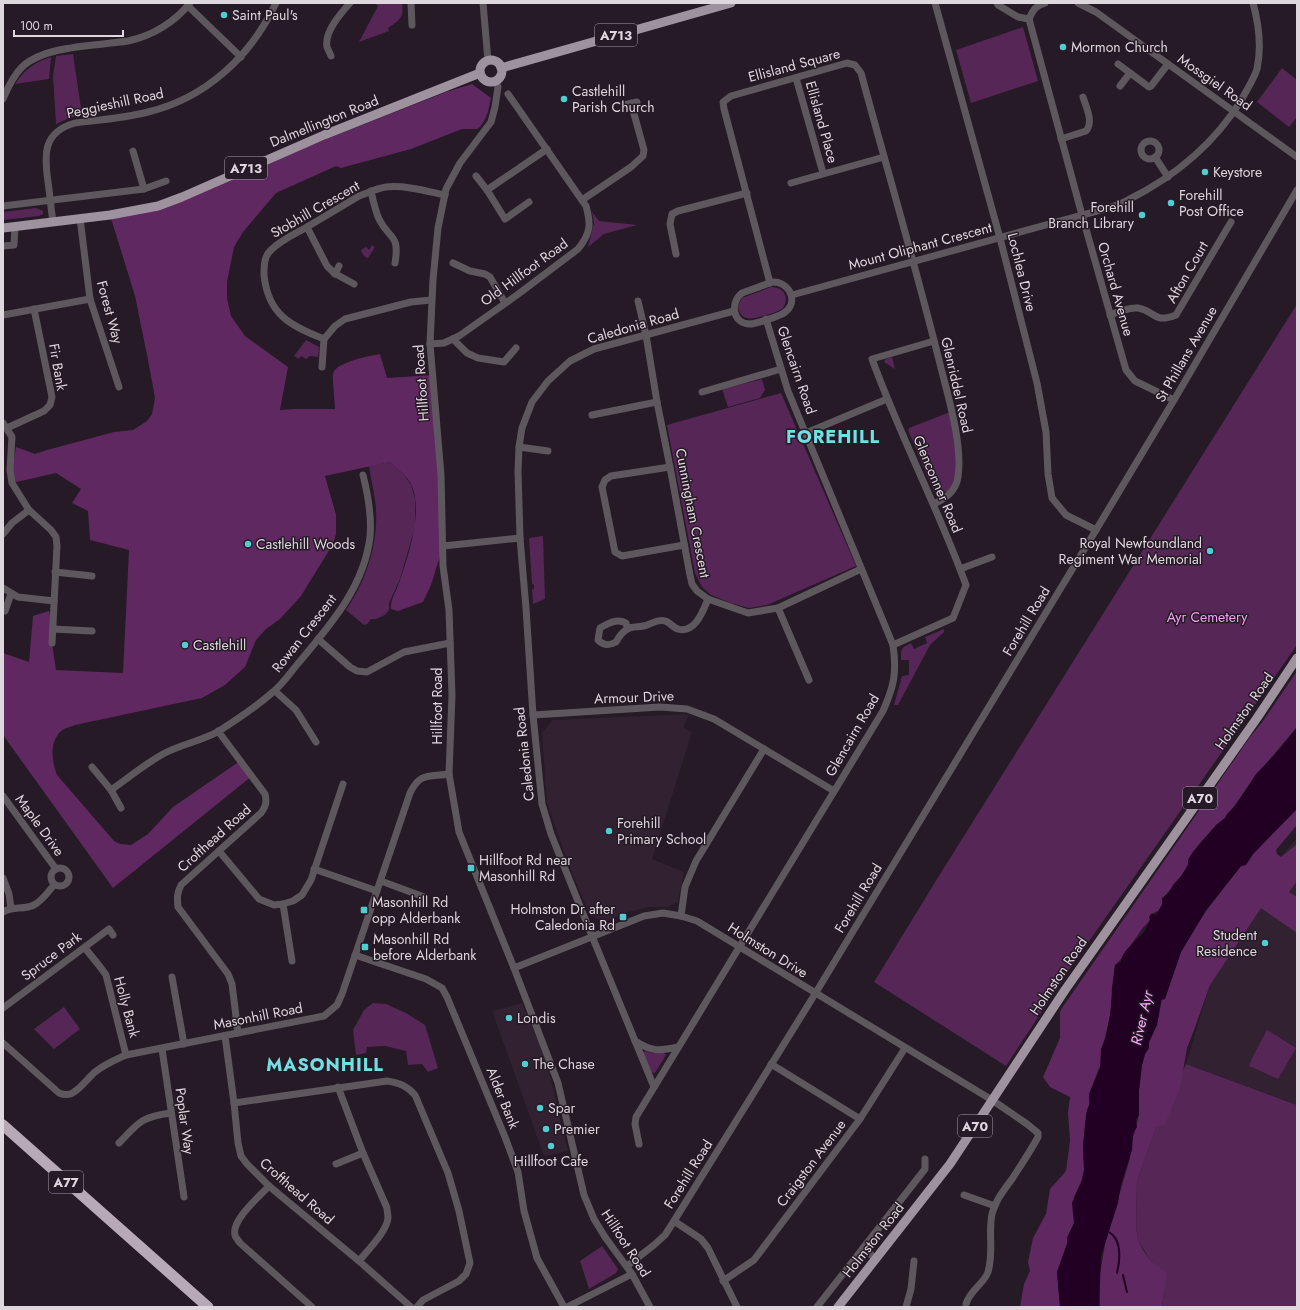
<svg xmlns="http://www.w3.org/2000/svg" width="1300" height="1310" font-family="Jost,sans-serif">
<rect width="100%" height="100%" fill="#251a25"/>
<g fill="#312131">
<path d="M689,714L683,728L692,732L652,859L684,872L678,902L668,907H649L629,912L605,921L590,916L568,863L547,803L542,733L553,720Z"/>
<path d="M1297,838V1106L1290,1102L1186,1064L1210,985L1272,867Z"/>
<path d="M522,1003L547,1062L568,1151L544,1156L492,1011Z"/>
</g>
<g fill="#562656">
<path d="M374,3H402C404,18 400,20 388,28L389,31L359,42L378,6Z"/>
<path d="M1023,27L1038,81L971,103L956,50Z"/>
<path d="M73,54L82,115L69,118L56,124L53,76L56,56Z"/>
<path d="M51,57L49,79L15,84C24,70 35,62 51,57Z"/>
<path d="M1282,68L1297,80V117L1289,127L1257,102Z"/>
<path d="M36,208L43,211V214L39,216L3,220V212Z"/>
<path d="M592,212L599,221L637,225L604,234L588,247L594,223Z"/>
<path d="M372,245L375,247L368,258C364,257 362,254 361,250L366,247L369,250Z"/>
<path d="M771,287C785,287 790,299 782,309C777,312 770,314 763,316C752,319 740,322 738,306L742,298Z"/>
<path d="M1297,304V645L1073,964L1006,1066L874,982L937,879Z"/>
<path d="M306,340L319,347L318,357L310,356L306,359L301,356L299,359L294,356Z"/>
<path d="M892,357L895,369L884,362L886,359Z"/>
<path d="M762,379L765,390L760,398L728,407L722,389Z"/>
<path d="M781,393L856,566L767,605L749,608L731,603L711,595L702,587L695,573L667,425Z"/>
<path d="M950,412L956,451L955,481L948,491L939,494L934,492L908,430L909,428Z"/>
<path d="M390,462L404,475L411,485L415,499V527L400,579L389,603V610L385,615L376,619H371L367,624L364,625L346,610C366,581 378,545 376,509C375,495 371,480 369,466Z"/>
<path d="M543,536L545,599L533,604L532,590L534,589V585L532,584L529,538Z"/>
<path d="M944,629V632L930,645L898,705H894L902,676L909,675V660H901C901,648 901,648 911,643L914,649L927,643L925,637Z"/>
<path d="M373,1003L386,1004L406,1013L425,1025L438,1068L428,1072L422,1064L408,1065L406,1051L385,1046L367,1047L366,1053L356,1055L353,1030L364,1010Z"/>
<path d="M64,1007L80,1029L54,1049L34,1029Z"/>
<path d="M1267,1030L1296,1048L1278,1079L1249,1066L1252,1058Z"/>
<path d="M645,1051L651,1053H664L666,1055L655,1073L650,1072L643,1053Z"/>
<path d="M1186,1064L1297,1105V1307H1162L1164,1293L1156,1265L1150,1260L1138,1240L1136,1227L1137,1181L1156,1126Z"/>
<path d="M602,1246L618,1269L616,1273L589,1289L580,1261Z"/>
</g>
<g fill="#5f2860">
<path d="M472,84L491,98L488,112L484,121L480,127L477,129H462L411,149L341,168L336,166L276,193L243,232L234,247L227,282V298L231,316L245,336L288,367L280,410L294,409H335C335,402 332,379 333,374C335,362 370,356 380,354L387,378L433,375L443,546L431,585L423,602L398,611L391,609C390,600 396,592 399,583C408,557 424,511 411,484C406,475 397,469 390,462L325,476L336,515V534L333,544L301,596L280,619L266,629L256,640L245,667L225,685L202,698L75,725C70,727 64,728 60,732C49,744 52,761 57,775L114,841L120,844L131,845L148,834L173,807L240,761L252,776L113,888L3,735V653L29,662L33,616L49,611L53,629L52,643L56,670L123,673L129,550L90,540L88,511L72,503L81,489L56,473L12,483L11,479L16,447L35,454L47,450L114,432L133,430L147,421L152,414L155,398L148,360L135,296L110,215L135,211L207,186L446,92Z"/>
<path d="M1297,671V727L1254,778L1227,816L1211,831L1200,843L1190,856L1187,867L1179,879L1163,898L1162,905L1158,911L1151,914L1150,920L1142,929L1121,959L1115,965L1110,1016L1101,1054V1063L1089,1094V1106L1086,1114L1083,1145L1084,1170L1082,1180L1074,1197V1223L1067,1238V1244L1057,1272L1060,1307H1020L1024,1284L1030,1271L1028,1262L1033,1238L1046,1214L1050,1189L1066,1171L1070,1141L1068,1113L1070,1097L1050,1087L1043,1077L1060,1038V1012L1062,1008L1250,737L1263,721Z"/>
<path d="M1297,809V825L1276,850L1277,854L1281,857L1297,844V881L1289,892L1297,897V933L1261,908L1210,985L1194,1030L1187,1048L1180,1088L1165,1125L1156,1127L1137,1181L1136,1227L1138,1240L1143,1250L1150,1260L1167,1273L1162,1307H1100L1099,1280L1105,1244L1130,1158L1132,1141L1139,1115V1090L1142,1065L1145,1054L1149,1048V1042L1157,1025L1162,999L1174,972L1181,952L1193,932L1206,911L1241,866L1246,864L1253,854Z"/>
</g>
<path fill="#210023" d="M1297,727V809L1253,854L1246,865L1241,866L1206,910L1193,932L1181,952L1165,999L1161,1000L1157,1025L1149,1042V1048L1145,1054L1142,1065L1139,1090V1115L1136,1120L1137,1127L1133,1134L1132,1150L1121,1184L1118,1203L1101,1256L1099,1307H1060L1057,1272L1067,1244V1238L1074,1223L1072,1203L1082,1180L1084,1170L1083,1145L1087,1110L1090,1103L1089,1094L1100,1069L1101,1049L1106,1037L1111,1009L1112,988L1115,965L1121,962C1122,950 1137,941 1144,932C1147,928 1148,924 1150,920L1149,917L1151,914L1156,915L1162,905V898L1169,893L1173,885L1182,875L1188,865V860L1193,852L1216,825L1225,818L1227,814L1236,805L1256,774L1279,750Z"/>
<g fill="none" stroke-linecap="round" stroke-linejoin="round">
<g stroke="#210023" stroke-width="2">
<path d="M1109,1232C1122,1240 1120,1260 1117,1273"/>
<path d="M1123,1275L1127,1292"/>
</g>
<g stroke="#5e585e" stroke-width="7">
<path d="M411,3L412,25"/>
<path d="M483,3L488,61"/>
<path d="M935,3L1000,238L1037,383L1046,432L1048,474L1052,498L1066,515L1096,530"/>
<path d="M997,3L998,5L1018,17L1029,19"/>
<path d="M1078,3L1096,12L1297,157"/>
<path d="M188,6L241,57"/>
<path d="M1029,19L1082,215L1126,370L1135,381L1174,400"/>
<path d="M1029,19C1033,10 1036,5 1045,3"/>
<path d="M331,56C330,53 328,50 327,47C324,32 341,13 350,3"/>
<path d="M1118,64L1149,87L1151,86L1168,64"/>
<path d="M796,78L823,173"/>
<path d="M496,81L498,87L495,107L491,122L460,163L446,189L438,228L433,280L430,344L441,475L443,566L449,610L452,695L449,774L459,832L514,968L558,1083L584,1195L594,1219L605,1237L632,1274L650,1307"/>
<path d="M1120,86L1130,73"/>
<path d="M3,99C8,87 13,76 22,67C45,45 97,46 128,41C152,36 175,22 190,3"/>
<path d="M624,105L637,102"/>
<path d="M1061,139L1086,131C1094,122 1086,107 1083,97"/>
<circle cx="1150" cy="150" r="9"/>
<path d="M133,151L144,189"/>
<path d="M1155,157L1168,177"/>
<path d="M476,176L487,190L505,219L529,202"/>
<path d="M791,183L884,157"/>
<path d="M487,190L547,149"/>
<path d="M371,191C373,200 375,210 379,219C389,240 400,233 395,263"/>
<path d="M582,200L631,167L643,156L644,150L631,103"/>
<path d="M3,206L144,189L166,181"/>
<path d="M80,218L90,299L119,387"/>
<path d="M53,222C51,209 50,195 48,182C44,154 43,132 75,123C99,120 125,118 148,112C206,98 251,56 276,3"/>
<path d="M307,227L327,266L334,273L354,284"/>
<path d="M3,246L14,245L15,227"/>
<path d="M676,254L670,224L672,214L678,211L747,193"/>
<path d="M453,263L470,271L485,274L490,277L505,303"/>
<path d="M335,274L339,266"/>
<path d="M772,282C789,281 800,302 784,313C779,316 756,324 750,324C732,324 730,302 742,293Z"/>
<path d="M770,283L724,109L723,102L731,96L847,63L855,65L861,73C887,169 915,264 939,360C947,393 963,443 958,477C956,491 946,498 934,504"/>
<path d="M792,295L1082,215C1097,211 1114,208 1128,200C1174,177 1215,143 1242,99C1247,89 1254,79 1257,69C1262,46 1259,25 1253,3"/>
<path d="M431,300L411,302L345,319L335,326L324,339C291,326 268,315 264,275C264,266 264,256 271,250C281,240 295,234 307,227C324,217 342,206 359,196C368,193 377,188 386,187C405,185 426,191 445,195"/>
<path d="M638,301L646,335L657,402L670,467L690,575L692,584L697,591L708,599L748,613L778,608L861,569"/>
<path d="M3,315L90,299"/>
<path d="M1110,315C1117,312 1129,307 1138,308C1156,311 1153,324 1176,315L1231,222"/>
<path d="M453,339L467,353L478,358L504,362L516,348"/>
<path d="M430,344L444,343L459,336L517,295L578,249C591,233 591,224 586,206L508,94"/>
<path d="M322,367L324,339"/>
<path d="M702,392L781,369"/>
<path d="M592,415L657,402"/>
<path d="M3,423L12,437L10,470L12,483L29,510L51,530L56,537L57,546L52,643"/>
<path d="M7,428L44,411L50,405L52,397L34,309"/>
<path d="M806,433L887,399"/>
<path d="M519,447L548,451"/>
<path d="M670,467L611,476L605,480L602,487L615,552L622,556L684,545"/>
<path d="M3,534L12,523L29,510"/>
<path d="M443,546L520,538"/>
<path d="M960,569L992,557"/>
<path d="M55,572L92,576"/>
<path d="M3,588L18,597L54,601"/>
<path d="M778,608L809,680"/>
<path d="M5,611L11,594"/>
<path d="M627,628L626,623C617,618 609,623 600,628L598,640C604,646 609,646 616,642C619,637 621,633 626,630C631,625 640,628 647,625C653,623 658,619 665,621C670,622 673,628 678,629C695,634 703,611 708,599"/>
<path d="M53,629L92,631"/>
<path d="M318,639L350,667L357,671L367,672L404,652L450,643"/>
<path d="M893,645L953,618L966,585C938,508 900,436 872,359L934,341"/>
<path d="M275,691L296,710L316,742"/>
<path d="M533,715L660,707L687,709L714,719L834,791"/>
<path d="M218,731L265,794C267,802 266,806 261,813L181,885C177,893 177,898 178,907L228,974L232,984L238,1033"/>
<path d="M92,767L111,790L121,808"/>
<path d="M111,790C128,778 145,764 163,754C181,744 202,741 219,731C238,719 257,706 273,692C284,683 292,670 301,660C332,623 364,586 370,537C372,516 368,495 363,475"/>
<path d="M3,796L56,869"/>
<path d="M219,851L259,899L274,905L283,904L293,901L302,895L311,880L343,784"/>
<circle cx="60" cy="877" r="9"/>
<path d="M314,869L377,891"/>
<path d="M3,878L9,894L11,908"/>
<path d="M381,881L424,897"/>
<path d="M283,904L292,961"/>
<path d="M3,912C12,906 24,910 34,905C42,901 48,892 54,885"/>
<path d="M681,916L685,887L696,861L764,749"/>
<path d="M85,948L101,968L106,975L126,1055"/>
<path d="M355,955L426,979L442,988L447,997L505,1137L518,1172L524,1211L537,1258L564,1307"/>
<path d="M514,968L644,916L663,913L681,916L697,921L992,1100L1027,1124L1038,1133V1137C1030,1152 1021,1165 1012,1179C1004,1190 995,1201 992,1214C988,1233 994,1252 988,1272C984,1284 970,1290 966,1304"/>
<path d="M172,977L184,1044"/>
<path d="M3,1008L109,929L113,935"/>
<path d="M225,1036L234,1103L238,1143L241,1156L247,1164L269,1186L359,1261L411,1307"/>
<path d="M635,1041C652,1052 659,1051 678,1047"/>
<path d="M3,1043L59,1093C64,1095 70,1095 74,1092C82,1087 88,1078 95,1072C105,1064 115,1060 126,1055L324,1016L337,1005L342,994L410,793C420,772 429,777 449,774"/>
<path d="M162,1049L184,1197"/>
<path d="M771,1064L860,1119"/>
<path d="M338,1087L363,1153L387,1208C387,1211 388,1215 388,1218C387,1231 368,1250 359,1261"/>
<path d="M654,1087L592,936L551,834L542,804L533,715L526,608L520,538L518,471L519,447L522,428L532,402L548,381L570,361L594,349L734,311"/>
<path d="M234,1103L387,1081C400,1083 407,1086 415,1095L448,1173L459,1211L470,1263L466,1274L459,1281L423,1300L417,1307"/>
<path d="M119,1143C139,1122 141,1117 171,1113"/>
<path d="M639,1144L635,1124L636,1117L883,711C894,686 897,673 893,645L788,391L766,319"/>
<path d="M336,1164L363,1153"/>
<path d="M269,1186C260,1196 231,1220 235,1235C235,1237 238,1240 240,1243L312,1307"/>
<path d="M964,1195L995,1206"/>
<path d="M674,1221L701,1239L708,1248L737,1307"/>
<path d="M863,1248L876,1259"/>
<path d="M627,1266L654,1245L665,1235L674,1221L815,994L1096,530L1174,400L1297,190"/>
<path d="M723,1281L754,1260L860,1119L905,1048"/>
<path d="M567,1307L632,1274"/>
<path d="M817,1307L925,1169V1159"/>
<path d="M906,1307L911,1289L914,1261"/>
</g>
<g stroke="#9e929e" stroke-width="9">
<circle cx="491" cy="71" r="11"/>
<path d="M501,68L731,3"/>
<path d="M3,228L110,215L158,206L182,197L324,135L480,73"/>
<path d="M838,1307L950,1164L1065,990L1257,718L1297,658"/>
</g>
<path stroke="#b8a9b7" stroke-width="11" d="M3,1125L208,1307"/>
</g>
<g fill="#51ccd2" stroke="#251a25" stroke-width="1.5">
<circle cx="224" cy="15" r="4"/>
<circle cx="1063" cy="47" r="4"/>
<circle cx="564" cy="99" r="4"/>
<circle cx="1205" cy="172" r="4"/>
<circle cx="1171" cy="203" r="4"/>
<circle cx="1142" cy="215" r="4"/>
<circle cx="248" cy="544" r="4"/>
<circle cx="1210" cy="551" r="4"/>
<circle cx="185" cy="645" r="4"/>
<circle cx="609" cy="831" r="4"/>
<rect x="467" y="864" width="8" height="8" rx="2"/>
<rect x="360" y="906" width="8" height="8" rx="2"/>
<rect x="619" y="913" width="8" height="8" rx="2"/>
<circle cx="1265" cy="943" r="4"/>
<rect x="361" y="943" width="8" height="8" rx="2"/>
<circle cx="509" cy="1018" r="4"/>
<circle cx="525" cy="1064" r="4"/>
<circle cx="540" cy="1108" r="4"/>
<circle cx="546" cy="1129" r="4"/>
<circle cx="551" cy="1146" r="4"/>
</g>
<g text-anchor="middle" stroke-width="3" stroke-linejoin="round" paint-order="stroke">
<g fill="#251a25" stroke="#a79ea6" stroke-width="1">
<rect x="595" y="24" width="42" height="22" rx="3"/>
<rect x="225" y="157" width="42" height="22" rx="3"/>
<rect x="1183" y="787" width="34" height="22" rx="3"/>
<rect x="958" y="1115" width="34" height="22" rx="3"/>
<rect x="49" y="1171" width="34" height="22" rx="3"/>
</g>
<g font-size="13" font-weight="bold" fill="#dfd7de">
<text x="616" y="40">A713</text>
<text x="246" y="173">A713</text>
<text x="1200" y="803">A70</text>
<text x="975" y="1131">A70</text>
<text x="66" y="1187">A77</text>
</g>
<g font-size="14" fill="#dfd7de" stroke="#251a25" text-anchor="start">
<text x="232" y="20">Saint Paul's</text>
<text x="1071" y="52">Mormon Church</text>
<text x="572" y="96">Castlehill<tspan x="572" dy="16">Parish Church</tspan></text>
<text x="1213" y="177">Keystore</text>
<text x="1179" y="200">Forehill<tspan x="1179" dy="16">Post Office</tspan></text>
<text x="1134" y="212" text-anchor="end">Forehill<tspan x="1134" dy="16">Branch Library</tspan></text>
<text x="1202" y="548" text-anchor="end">Royal Newfoundland<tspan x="1202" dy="16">Regiment War Memorial</tspan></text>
<text x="256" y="549">Castlehill Woods</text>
<text x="193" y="650">Castlehill</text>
<text x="617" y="828">Forehill<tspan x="617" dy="16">Primary School</tspan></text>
<text x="479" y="865">Hillfoot Rd near<tspan x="479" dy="16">Masonhill Rd</tspan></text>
<text x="372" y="907">Masonhill Rd<tspan x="372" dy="16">opp Alderbank</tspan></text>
<text x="615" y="914" text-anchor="end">Holmston Dr after<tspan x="615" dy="16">Caledonia Rd</tspan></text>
<text x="1257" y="940" text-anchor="end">Student<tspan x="1257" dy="16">Residence</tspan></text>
<text x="373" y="944">Masonhill Rd<tspan x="373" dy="16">before Alderbank</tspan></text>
<text x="517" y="1023">Londis</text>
<text x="533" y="1069">The Chase</text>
<text x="548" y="1113">Spar</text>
<text x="554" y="1134">Premier</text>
<text x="551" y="1166" text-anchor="middle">Hillfoot Cafe</text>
</g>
<g font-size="14" fill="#dfd7de" stroke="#251a25">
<text transform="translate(794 65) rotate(-15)" y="5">Ellisland Square</text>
<text transform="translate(1215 82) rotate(35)" y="5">Mossgiel Road</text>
<text transform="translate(115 103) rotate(-12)" y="5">Peggieshill Road</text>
<text transform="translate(324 121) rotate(-22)" y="5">Dalmellington Road</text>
<text transform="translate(822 122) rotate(74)" y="5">Ellisland Place</text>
<text transform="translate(315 209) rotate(-30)" y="5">Stobhill Crescent</text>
<text transform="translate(920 246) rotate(-15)" y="5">Mount Oliphant Crescent</text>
<text transform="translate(524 272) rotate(-36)" y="5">Old Hillfoot Road</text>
<text transform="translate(1022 272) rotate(76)" y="5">Lochlea Drive</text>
<text transform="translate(1187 272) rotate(-60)" y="5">Afton Court</text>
<text transform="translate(1116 289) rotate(74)" y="5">Orchard Avenue</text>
<text transform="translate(110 312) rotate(75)" y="5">Forest Way</text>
<text transform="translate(633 326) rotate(-16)" y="5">Caledonia Road</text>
<text transform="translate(1186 354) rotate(-60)" y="5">St Phillans Avenue</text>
<text transform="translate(58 367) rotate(80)" y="5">Fir Bank</text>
<text transform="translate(797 370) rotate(71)" y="5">Glencairn Road</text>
<text transform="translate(421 383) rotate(-94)" y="5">Hillfoot Road</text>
<text transform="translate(957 385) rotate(77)" y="5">Glenriddel Road</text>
<text transform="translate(938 484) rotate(67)" y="5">Glenconner Road</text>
<text transform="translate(693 513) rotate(79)" y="5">Cunningham Crescent</text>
<text transform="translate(1026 621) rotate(-59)" y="5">Forehill Road</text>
<text transform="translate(304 633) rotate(-52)" y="5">Rowan Crescent</text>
<text transform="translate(634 697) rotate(-2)" y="5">Armour Drive</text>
<text transform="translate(437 706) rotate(-90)" y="5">Hillfoot Road</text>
<text transform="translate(1244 711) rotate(-55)" y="5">Holmston Road</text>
<text transform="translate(852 735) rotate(-60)" y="5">Glencairn Road</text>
<text transform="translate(524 754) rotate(-96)" y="5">Caledonia Road</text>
<text transform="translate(40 825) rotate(54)" y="5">Maple Drive</text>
<text transform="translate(214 838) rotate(-42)" y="5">Crofthead Road</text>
<text transform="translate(858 898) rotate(-59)" y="5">Forehill Road</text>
<text transform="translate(768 950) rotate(32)" y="5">Holmston Drive</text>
<text transform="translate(51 956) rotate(-37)" y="5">Spruce Park</text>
<text transform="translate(1058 976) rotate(-56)" y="5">Holmston Road</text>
<text transform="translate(127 1007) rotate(75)" y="5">Holly Bank</text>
<text transform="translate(258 1016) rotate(-11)" y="5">Masonhill Road</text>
<text transform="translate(503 1098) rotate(68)" y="5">Alder Bank</text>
<text transform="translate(185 1121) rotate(82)" y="5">Poplar Way</text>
<text transform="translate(811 1163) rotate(-53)" y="5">Craigston Avenue</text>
<text transform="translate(688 1174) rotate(-58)" y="5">Forehill Road</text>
<text transform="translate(297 1191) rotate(41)" y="5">Crofthead Road</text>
<text transform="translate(873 1240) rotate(-52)" y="5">Holmston Road</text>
<text transform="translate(626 1243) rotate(57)" y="5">Hillfoot Road</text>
</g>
<g font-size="14" fill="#f1a0f1" stroke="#251a25">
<text x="1207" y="622">Ayr Cemetery</text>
</g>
<g font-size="15" font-style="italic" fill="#fbaafb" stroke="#251a25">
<text transform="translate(1142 1018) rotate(-77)" y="5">River Ayr</text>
</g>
<g font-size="18" font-weight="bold" letter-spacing="1" fill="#73dfe4" stroke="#251a25">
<text x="833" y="443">FOREHILL</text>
<text x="325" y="1071">MASONHILL</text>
</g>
</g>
<rect width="1300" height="1310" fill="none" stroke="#dfd7de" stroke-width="8"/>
<path d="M14 30v6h109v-6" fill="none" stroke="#dfd7de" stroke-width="2"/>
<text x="20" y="30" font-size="12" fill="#dfd7de" stroke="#251a25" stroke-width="3" paint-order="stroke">100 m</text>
</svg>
